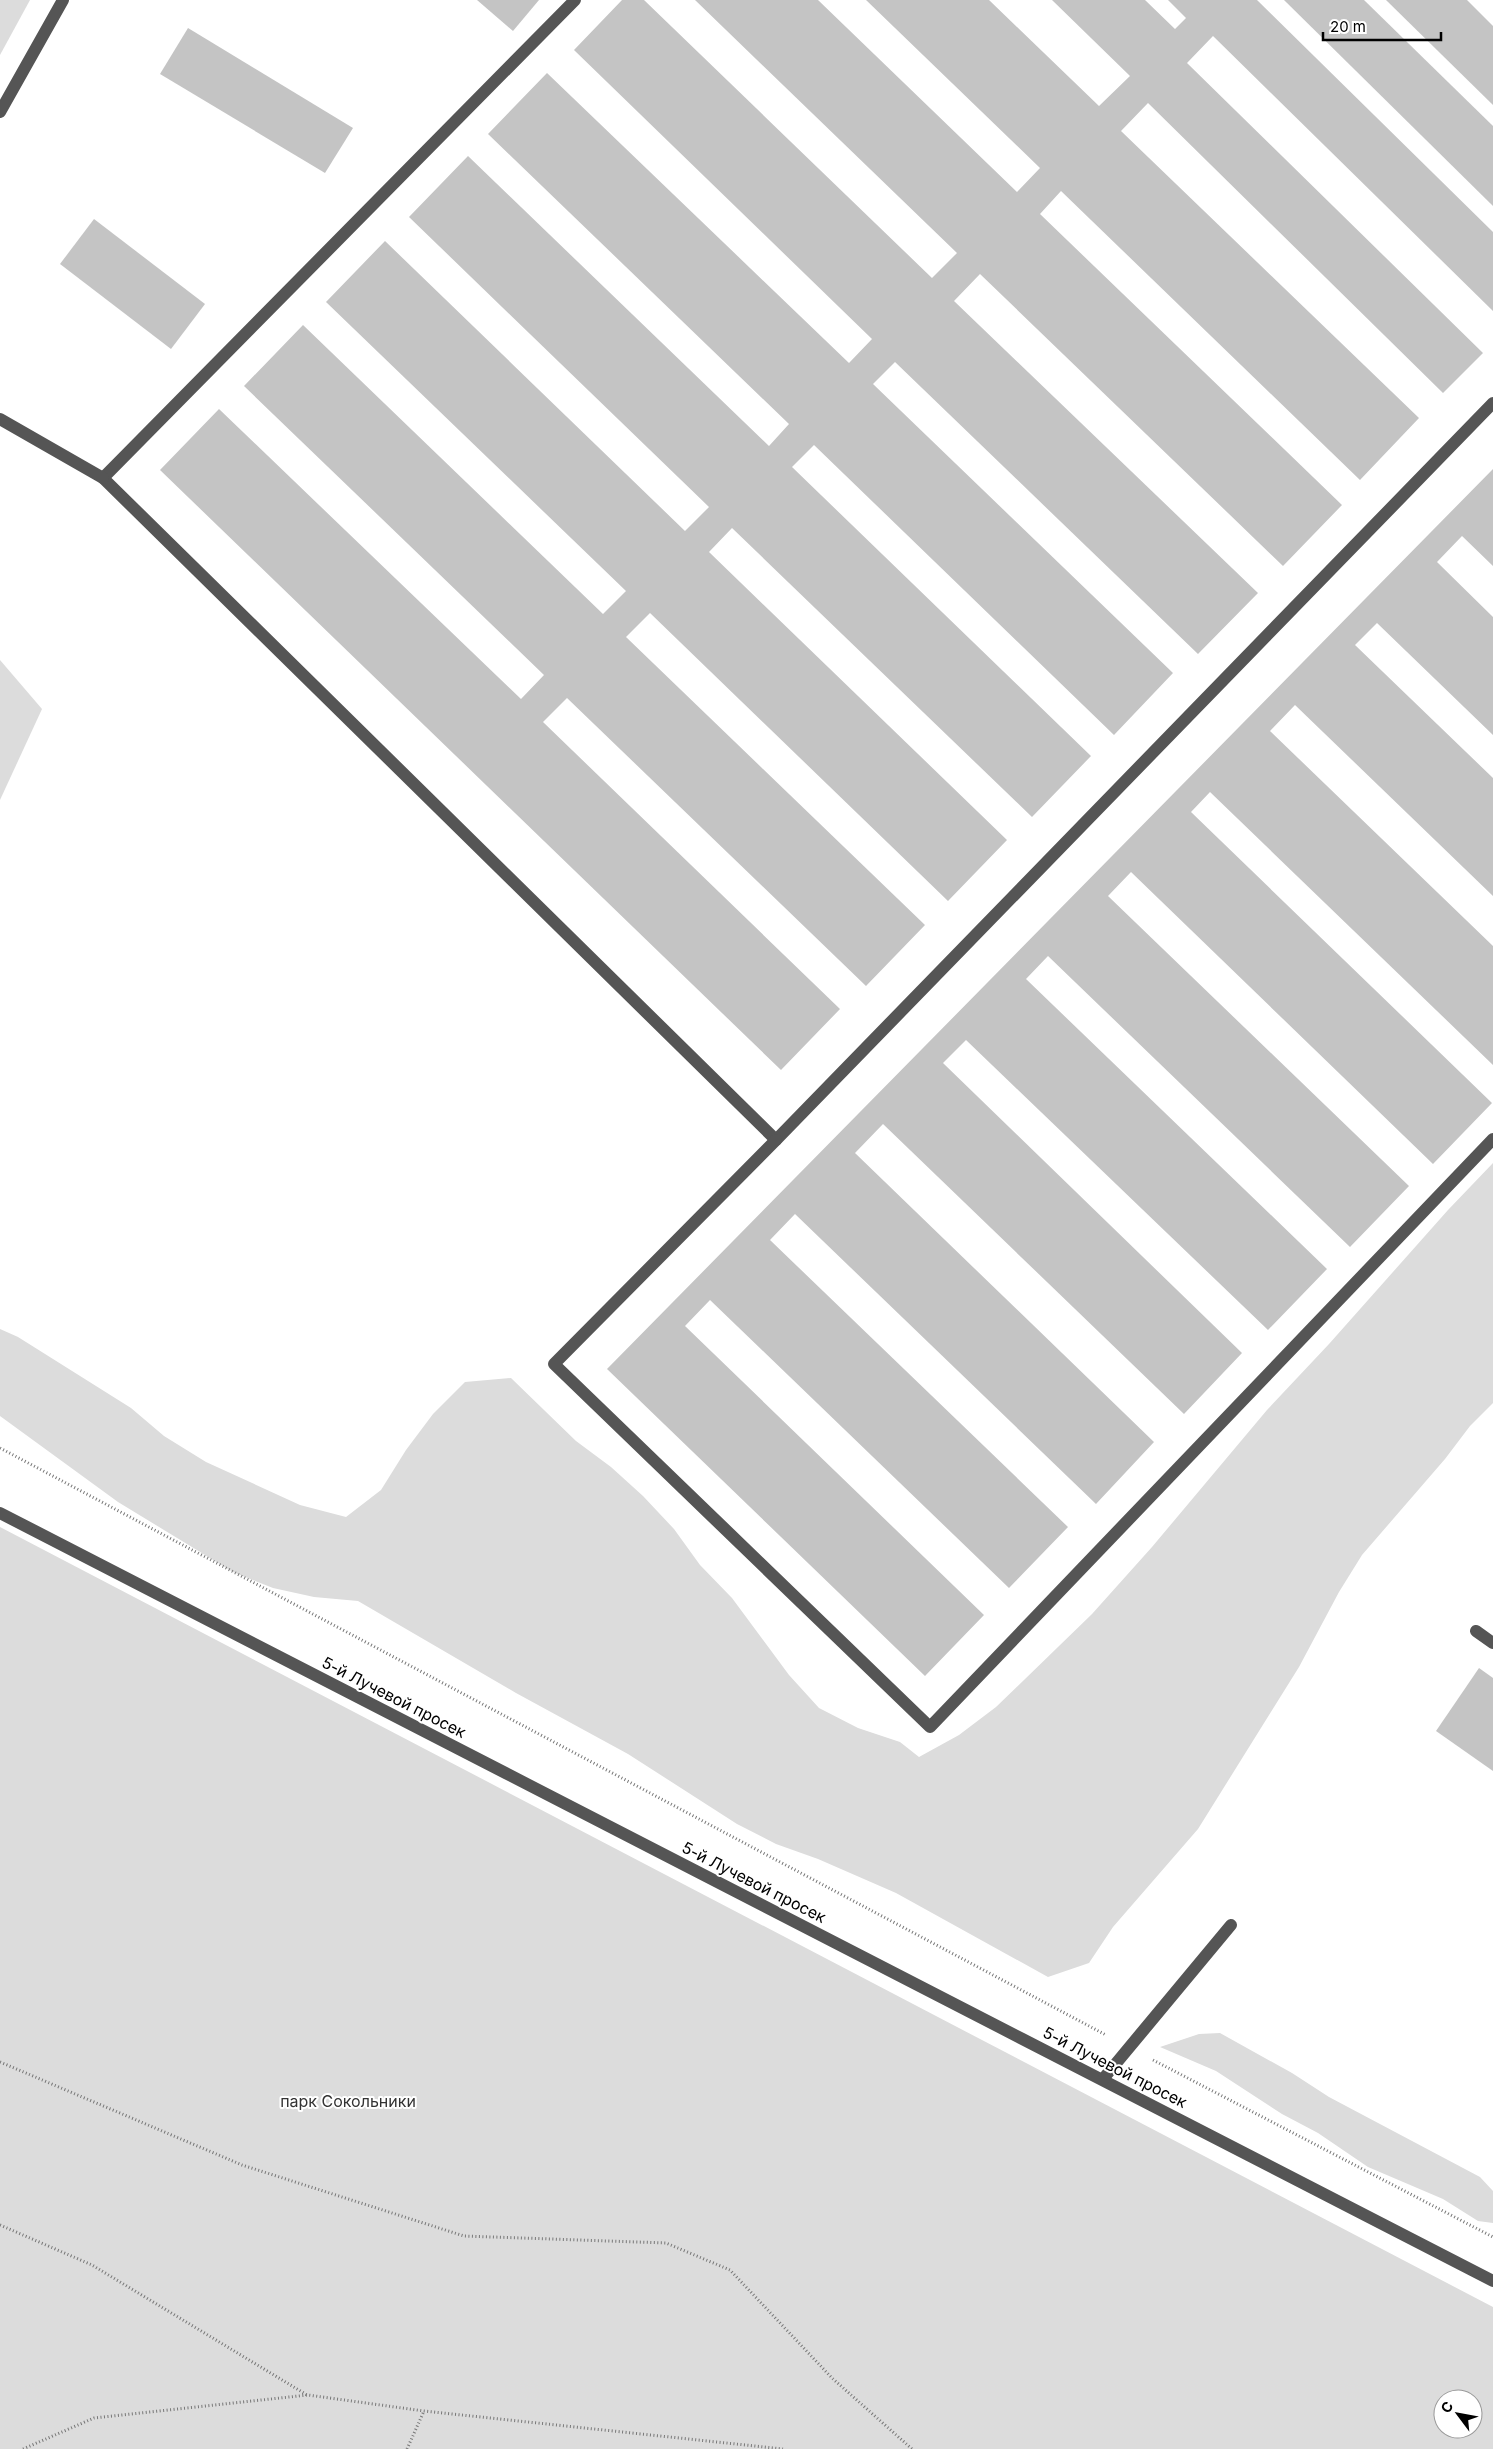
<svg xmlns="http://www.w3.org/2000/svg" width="1493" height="2449" font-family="Inter,sans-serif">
<rect width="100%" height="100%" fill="#fff"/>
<g fill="#dcdcdc" fill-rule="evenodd">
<path d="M0,0H30L0,55Z"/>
<path d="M0,660L42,709L0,800Z"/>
<path d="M1493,1163V1403L1470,1426L1445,1459L1362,1555L1339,1592L1299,1667L1198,1829L1113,1927L1089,1963L1048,1977L896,1893L818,1859L776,1844L737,1824L628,1754L516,1693L358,1601L314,1597L273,1588L233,1572L118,1502L0,1416V1329L18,1337L131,1408L164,1436L206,1462L300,1505L346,1517L381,1490L406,1450L433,1414L465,1382L511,1378L576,1441L611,1467L643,1496L674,1529L700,1565L732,1598L789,1675L819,1708L858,1728L900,1742L919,1757L959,1735L996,1707L1092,1614L1152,1547L1267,1410L1329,1344L1448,1210Z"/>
<path d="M0,1527L1493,2307V2449H0ZM1443,2399H1473V2429H1443Z"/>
<path d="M1220,2033L1292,2073L1329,2097L1480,2177L1493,2191V2223L1478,2221L1443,2199L1368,2167L1318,2133L1282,2114L1216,2071L1160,2047L1199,2034Z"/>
</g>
<g fill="#c4c4c4">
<path d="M477,0H539L513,31Z"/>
<path d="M622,0H644L932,278L957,253L695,0H818L1017,192L1040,168L866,0H989L1099,106L1130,76L1052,0H1145L1175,29L1186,18L1168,0H1257L1493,232V311L1213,36L1187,63L1483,353L1443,393L1148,103L1121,131L1419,418L1360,480L1061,191L1040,214L1342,505L1283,566L980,274L954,301L1258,593L1198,654L895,362L873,384L1173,673L1114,735L814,445L792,467L1091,756L1032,817L732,528L709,552L1007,840L948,901L650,613L626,637L925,925L866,986L567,698L543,722L840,1009L781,1070L160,470L219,409L521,699L544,675L244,386L303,325L603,614L626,591L326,302L385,241L685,531L709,507L409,217L468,156L769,446L789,424L488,134L547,73L849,363L872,339L574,50Z"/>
<path d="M1284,0H1364L1493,126V206Z"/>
<path d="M1386,0H1467L1493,26V105Z"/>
<path d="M188,28L353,128L325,173L160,74Z"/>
<path d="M94,219L205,304L171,349L60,264Z"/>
<path d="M1493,469V566L1462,536L1437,562L1493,617V735L1377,623L1355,645L1493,778V896L1295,705L1270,731L1493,946V1065L1210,792L1191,812L1492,1103L1433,1164L1131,872L1108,896L1409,1186L1350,1247L1048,956L1026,979L1327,1269L1268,1330L966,1040L943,1063L1242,1353L1184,1414L883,1124L855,1153L1154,1442L1096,1504L795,1214L770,1240L1068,1527L1009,1588L710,1300L685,1326L984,1615L925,1676L607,1369Z"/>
<path d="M1479,1668L1493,1678V1771L1436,1731Z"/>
</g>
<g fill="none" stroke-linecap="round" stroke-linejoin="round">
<g stroke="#777" stroke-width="3" stroke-dasharray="1 2.5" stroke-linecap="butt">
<path d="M0,1448L1106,2035"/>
<path d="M1153,2060L1493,2237"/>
<path d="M0,2062L242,2165L464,2236L666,2243L730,2270L832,2378L912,2449"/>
<path d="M0,2225L92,2265L307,2395"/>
<path d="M23,2449L94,2418L308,2395L424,2411L783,2449"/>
<path d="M407,2449L424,2411"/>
</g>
<g stroke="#555" stroke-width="12">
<path d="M575,0L103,478L776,1140L1493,403"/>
<path d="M0,112L63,0"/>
<path d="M0,419L103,478"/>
<path d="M776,1140L554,1364L930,1727L1493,1139"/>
<path d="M0,1513L1493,2281"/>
<path d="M1476,1631L1493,1643"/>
<path d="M1103,2079L1231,1925"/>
</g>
</g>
<g text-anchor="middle" stroke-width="4" stroke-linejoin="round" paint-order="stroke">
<g font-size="16" fill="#000" stroke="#fff">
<text transform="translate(394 1697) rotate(27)" y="6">5-й Лучевой просек</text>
<text transform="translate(754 1882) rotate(27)" y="6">5-й Лучевой просек</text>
<text transform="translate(1115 2067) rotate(27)" y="6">5-й Лучевой просек</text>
</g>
<g font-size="16" fill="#333" stroke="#fff">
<text x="348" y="2107">парк Сокольники</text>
</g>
</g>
<g transform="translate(1458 2414) rotate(302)"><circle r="24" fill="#ffffff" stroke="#999999"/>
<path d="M0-4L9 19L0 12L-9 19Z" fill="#000000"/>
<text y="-8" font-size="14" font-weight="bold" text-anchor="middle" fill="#000000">С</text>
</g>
<path d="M1323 32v8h118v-8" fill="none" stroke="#000000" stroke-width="2.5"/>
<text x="1330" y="32" font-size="15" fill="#000000" stroke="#ffffff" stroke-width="4" paint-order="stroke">20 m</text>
</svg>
